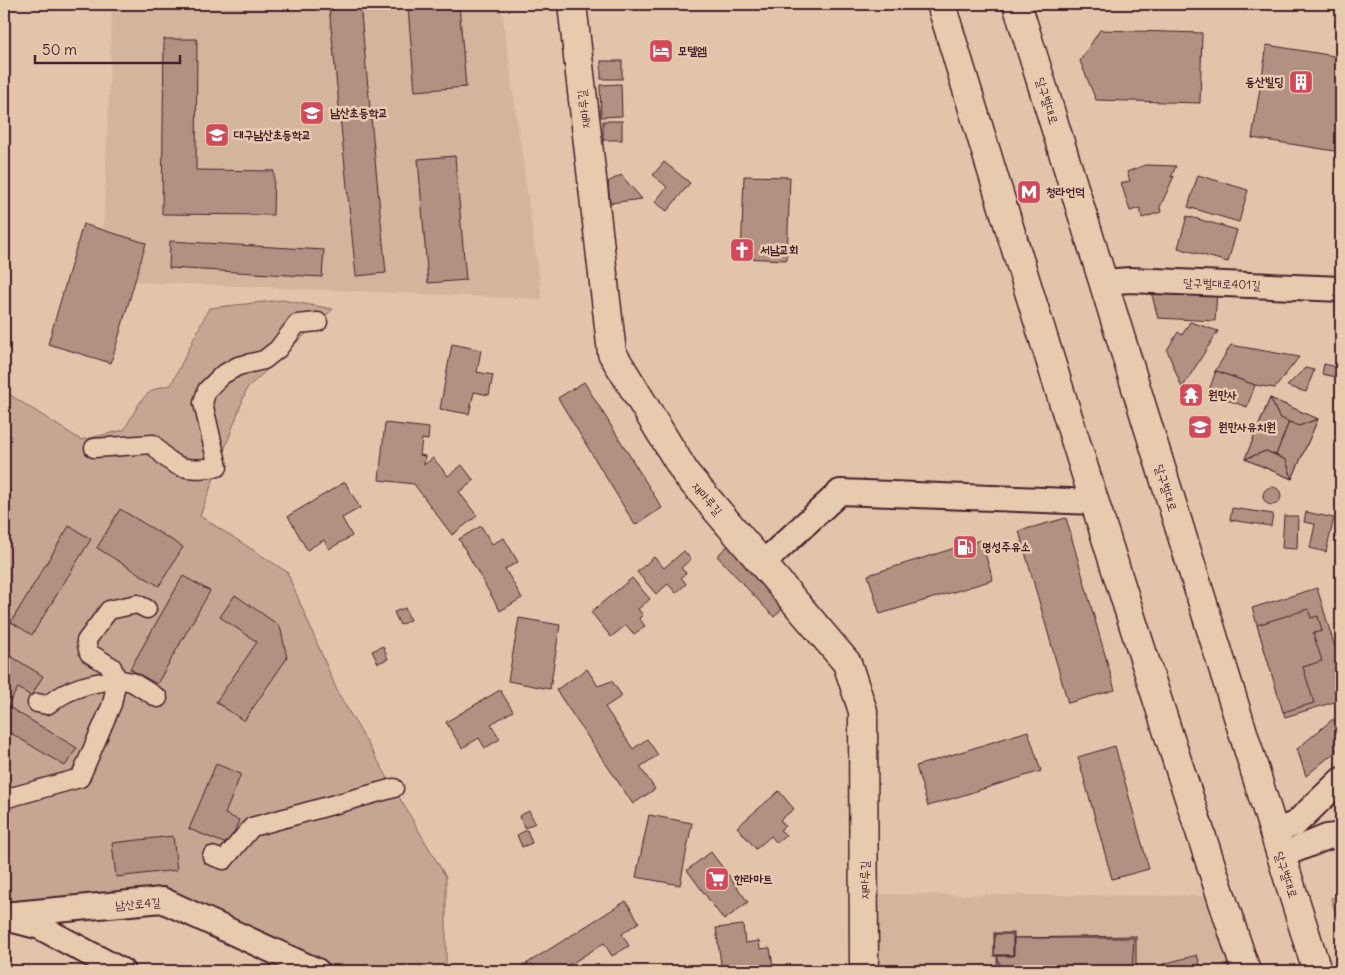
<svg xmlns="http://www.w3.org/2000/svg" width="1345" height="975" font-family="Delius,'Poor Story',sans-serif">
<rect width="100%" height="100%" fill="#e1c4a9"/>
<filter id="ink" filterUnits="userSpaceOnUse"><feTurbulence type="fractalNoise" baseFrequency=".02" numOctaves="2"/><feDisplacementMap in="SourceGraphic" scale="10" xChannelSelector="R" yChannelSelector="G"/><feConvolveMatrix kernelMatrix="1 2 1 2 8 2 1 2 1" color-interpolation-filters="sRGB"/></filter>
<g filter="url(#ink)">
<g fill="#d3b59d">
<path d="M501,4L542,299L94,280L104,219L112,7Z"/>
<path d="M865,894L1210,896L1234,971H864Z"/>
</g>
<g fill="#c5a692" stroke="#88625e">
<path d="M282,300L333,309L247,388L200,516L287,572L338,693L446,877V971H317L162,900L4,915V391L81,440L124,430C139,406 141,389 171,385L209,308Z"/>
<path d="M1341,896V933L1331,898Z"/>
<path d="M4,962L26,971H4Z"/>
</g>
<g fill="#b29182" stroke="#4a1f2b">
<path d="M360,4L386,273L356,276L329,7Z"/>
<path d="M459,4L466,87L415,91L408,8Z"/>
<path d="M1100,30L1202,33L1200,103L1096,100L1080,61Z"/>
<path d="M164,39H197L196,170L274,171L273,215L162,214Z"/>
<path d="M1267,45L1341,57V108L1335,151L1252,138Z"/>
<rect x="601" y="61" width="21" height="18"/>
<path d="M621,84L622,116L601,117L600,85Z"/>
<rect x="603" y="121" width="19" height="19"/>
<path d="M455,156L466,280L428,283L418,159Z"/>
<path d="M664,162L690,183L667,211L655,202L667,187L653,175Z"/>
<path d="M1145,165L1176,166L1171,177L1174,176L1160,207L1161,212L1142,218L1140,208L1130,211L1121,183L1130,181L1127,172Z"/>
<path d="M621,175L642,199L610,203L608,182Z"/>
<path d="M1198,175L1248,190L1239,222L1188,207Z"/>
<path d="M744,176L790,177L787,260L741,258Z"/>
<path d="M1187,216L1237,230L1228,262L1178,248Z"/>
<path d="M83,224L146,243L111,363L48,344Z"/>
<path d="M170,241L324,250L322,277L169,268Z"/>
<path d="M1150,288L1217,291L1215,321L1158,318Z"/>
<path d="M1190,322L1218,331L1182,388L1167,350L1178,332L1182,335Z"/>
<path d="M452,344L481,350L477,372L493,375L489,395L474,392L469,414L440,409Z"/>
<path d="M1231,345L1299,357L1275,388L1255,385L1216,371L1214,373Z"/>
<path d="M1324,364L1341,368V378L1322,374Z"/>
<path d="M1305,368L1314,370L1306,392L1287,386Z"/>
<path d="M1216,371L1255,385L1247,407L1208,393Z"/>
<path d="M584,382L662,508L635,525L558,398Z"/>
<path d="M1270,398L1318,419L1292,479L1245,459Z"/>
<path d="M1270,398L1318,419L1299,426L1289,422L1279,417Z"/>
<path d="M1270,398L1279,417L1289,422L1276,455L1266,451L1245,459Z"/>
<path d="M1318,419L1292,479L1286,460L1276,455L1289,422L1299,426Z"/>
<path d="M385,423L429,428L428,440L422,439L420,455L425,456L424,465L433,458L448,476L462,465L474,481L459,492L477,516L452,535L414,484L379,480Z"/>
<path d="M1266,451L1286,460L1292,479L1245,459Z"/>
<path d="M345,482L360,508L342,518L352,536L329,549L324,540L307,550L288,516Z"/>
<circle cx="1272" cy="496" r="9"/>
<path d="M1232,508L1273,514L1271,526L1230,520Z"/>
<path d="M120,509L183,547L159,586L97,548Z"/>
<path d="M1306,512L1334,518L1326,552L1310,548L1315,524L1304,522Z"/>
<path d="M1284,516H1298L1297,549L1282,548Z"/>
<path d="M1066,518L1115,690L1068,703L1019,531Z"/>
<path d="M69,526L91,539L32,635L11,622Z"/>
<path d="M481,526L492,544L504,538L518,562L505,569L522,598L500,611L459,539Z"/>
<path d="M981,540L993,580L880,614L868,575Z"/>
<path d="M731,543L788,604L774,617L717,556Z"/>
<path d="M684,551L691,559L681,568L686,573L681,577L686,584L676,593L668,584L656,594L637,572L654,557L664,568Z"/>
<path d="M183,576L210,591L157,684L130,669Z"/>
<path d="M632,578L650,599L638,609L643,615L639,618L645,626L634,634L626,625L611,637L591,612Z"/>
<path d="M1317,588L1341,667V700L1285,717L1252,608Z"/>
<path d="M235,595L280,626L287,658L244,721L216,702L257,642L220,617Z"/>
<path d="M405,608L410,620L400,625L394,612Z"/>
<path d="M1308,609L1311,618L1318,616L1322,631L1313,633L1322,661L1303,667L1314,703L1283,712L1257,625Z"/>
<path d="M519,618L560,625L550,689L508,681Z"/>
<path d="M383,646L388,659L378,663L372,651Z"/>
<path d="M9,655L43,676L31,696L18,688L7,706L77,748L65,766L4,729V663Z"/>
<path d="M587,669L598,686L612,681L622,696L605,707L633,749L647,739L658,755L640,767L655,789L633,804L556,690Z"/>
<path d="M500,690L513,711L491,724L500,739L485,748L479,738L462,748L446,722Z"/>
<path d="M1333,719L1341,729V747L1306,776L1297,749Z"/>
<path d="M1028,731L1041,771L928,806L916,766Z"/>
<path d="M1115,746L1149,869L1112,879L1078,757Z"/>
<path d="M216,764L241,774L225,814L239,820L229,845L189,829Z"/>
<path d="M779,791L794,809L780,820L785,826L780,830L786,835L777,843L771,836L756,849L737,827Z"/>
<path d="M529,811L535,823L525,828L519,816Z"/>
<path d="M649,815L692,823L680,885L636,877Z"/>
<path d="M527,830L532,843L522,847L517,835Z"/>
<path d="M173,836L177,870L116,877L112,843Z"/>
<path d="M711,852L748,902L724,920L687,870Z"/>
<path d="M626,901L639,922L622,934L629,946L612,956L604,943L563,969L564,971H520L518,969Z"/>
<path d="M743,925L745,943L759,941L760,949L770,948L773,966L754,969L755,971H722L716,928Z"/>
<rect x="994" y="933" width="20" height="23"/>
<path d="M995,934H1013V955H994Z"/>
<path d="M1136,936V971H997V956H1014V938Z"/>
<path d="M1014,938H1134L1132,971H1002L997,956H1014Z"/>
<path d="M1197,955L1202,971H1162L1163,964Z"/>
</g>
<g fill="none" stroke-linecap="round" stroke-linejoin="round">
<defs>
<g id="pedestrian">
<path d="M94,448L153,444C174,470 185,471 218,467L203,403L207,390L222,375L238,366L264,360L278,349L297,324L318,322"/>
<path d="M147,609L137,604L109,610L86,641L89,653L112,667L117,679L132,682L158,698"/>
<path d="M4,799L80,778L112,704L117,679C88,684 71,687 47,705L37,703"/>
<path d="M212,856L224,860L252,827L394,788"/>
</g>
<g id="minor">
<path d="M1104,282L1130,280L1341,289"/>
<path d="M762,564L840,492L1095,502"/>
<path d="M1272,832L1295,824L1341,780"/>
<path d="M1280,856L1327,837L1341,835"/>
<path d="M4,915L162,900L317,971"/>
<path d="M13,920L40,927L122,971"/>
</g>
<path id="tertiary" d="M572,4L612,353L686,474L847,663L863,711L864,971"/>
<g id="secondary">
<path d="M941,4C1039,327 1139,650 1246,971"/>
<path d="M1017,4L1317,971"/>
</g>
</defs>
<use href="#pedestrian" stroke="#4a1f2b" stroke-width="21"/>
<use href="#minor" stroke="#4a1f2b" stroke-width="28"/>
<use href="#tertiary" stroke="#4a1f2b" stroke-width="31"/>
<use href="#secondary" stroke="#4a1f2b" stroke-width="31"/>
<use href="#pedestrian" stroke="#e7cbae" stroke-width="18"/>
<use href="#minor" stroke="#e7cbae" stroke-width="24"/>
<use href="#tertiary" stroke="#e7cbae" stroke-width="28"/>
<use href="#secondary" stroke="#e7cbae" stroke-width="28"/>
</g>
</g>
<defs>
<symbol id="hotel-square" viewBox="-11 -11 22 22"><rect x="-9" y="-9" width="18" height="18" rx="4" fill="#d1495b" stroke="#e7cbae"/><path d="M-6-4.5h1.5V1H6V5H4.5V3h-9V5H-6ZM-4 0a1.8 1.8 0 1 1 3.6 0ZM.5 0V-2.5h3Q6-2.5 6 0Z" fill="#fff"/></symbol>
<symbol id="building-square" viewBox="-11 -11 22 22"><rect x="-9" y="-9" width="18" height="18" rx="4" fill="#d1495b" stroke="#e7cbae"/><path d="M-4-6H4V6H1V3H-1V6H-4ZM-2.5-4.3h1.7v1.8h-1.7ZM.8-4.3h1.7v1.8H.8ZM-2.5-1h1.7V.8h-1.7ZM.8-1h1.7V.8H.8Z" fill="#fff"/></symbol>
<symbol id="school-square" viewBox="-11 -11 22 22"><rect x="-9" y="-9" width="18" height="18" rx="4" fill="#d1495b" stroke="#e7cbae"/><path d="M0-5L7-2L0 1L-7-2ZM-4 1L0 2.5L4 1V4Q0 6-4 4Z" fill="#fff"/></symbol>
<symbol id="metro-square" viewBox="-11 -11 22 22"><rect x="-9" y="-9" width="18" height="18" rx="4" fill="#d1495b" stroke="#e7cbae"/><path d="M-5.5 5V-5H-3L0 0L3-5H5.5V5H3V-.5L0 4L-3-.5V5Z" fill="#fff"/></symbol>
<symbol id="church-square" viewBox="-11 -11 22 22"><rect x="-9" y="-9" width="18" height="18" rx="4" fill="#d1495b" stroke="#e7cbae"/><path d="M-1.2-6h2.4v3.5h3.3v2.4h-3.3V6h-2.4V-.1h-3.3v-2.4h3.3Z" fill="#fff"/></symbol>
<symbol id="temple-square" viewBox="-11 -11 22 22"><rect x="-9" y="-9" width="18" height="18" rx="4" fill="#d1495b" stroke="#e7cbae"/><path d="M0-6L5-2H3V0L6.5 2.5H4V6H1.5V3h-3V6H-4V2.5H-6.5L-3 0V-2H-5Z" fill="#fff"/></symbol>
<symbol id="fuel-square" viewBox="-11 -11 22 22"><rect x="-9" y="-9" width="18" height="18" rx="4" fill="#d1495b" stroke="#e7cbae"/><path d="M-5.5-6h7V0h2V4h1.3V-2.5L3-4.5l.8-.8L6-3V5H2.5V1h-1V6h-7ZM-4.2-4.7v3.2H.2V-4.7Z" fill="#fff"/></symbol>
<symbol id="supermarket-square" viewBox="-11 -11 22 22"><rect x="-9" y="-9" width="18" height="18" rx="4" fill="#d1495b" stroke="#e7cbae"/><path d="M-6-5.5h2.5l.6 2H6L4.5 2H-2.5L-4.4-4H-6ZM-1.5 3.2a1.3 1.3 0 1 0 .1 0ZM3 3.2a1.3 1.3 0 1 0 .1 0Z" fill="#fff"/></symbol>
</defs>
<g fill-rule="evenodd">
<use href="#hotel-square" x="647" y="37" width="28" height="28"/>
<use href="#building-square" x="1287" y="68" width="28" height="28"/>
<use href="#school-square" x="298" y="99" width="28" height="28"/>
<use href="#school-square" x="203" y="121" width="28" height="28"/>
<use href="#metro-square" x="1015" y="178" width="28" height="28"/>
<use href="#church-square" x="728" y="236" width="28" height="28"/>
<use href="#temple-square" x="1177" y="381" width="28" height="28"/>
<use href="#school-square" x="1186" y="413" width="28" height="28"/>
<use href="#fuel-square" x="951" y="533" width="28" height="28"/>
<use href="#supermarket-square" x="703" y="865" width="28" height="28"/>
</g>
<g text-anchor="middle" stroke-width="5" stroke-linejoin="round" paint-order="stroke">
<g font-size="12" font-weight="bold" fill="#4a1f2b" stroke="#e7cbae" text-anchor="start">
<text x="678" y="55">모텔엠</text>
<text x="1284" y="86" text-anchor="end">동산빌딩</text>
<text x="330" y="117">남산초등학교</text>
<text x="234" y="139">대구남산초등학교</text>
<text x="1046" y="196">청라언덕</text>
<text x="760" y="254">서남교회</text>
<text x="1208" y="399">원만사</text>
<text x="1218" y="431">원만사유치원</text>
<text x="982" y="551">명성주유소</text>
<text x="734" y="883">한라마트</text>
</g>
<g font-size="12" fill="#4a1f2b" stroke="#e7cbae">
<text transform="translate(1047 101) rotate(73)" y="4">달구벌대로</text>
<text transform="translate(584 109) rotate(-97)" y="4">재마루길</text>
<text transform="translate(1222 284) rotate(2)" y="4">달구벌대로401길</text>
<text transform="translate(1166 488) rotate(73)" y="4">달구벌대로</text>
<text transform="translate(707 499) rotate(49)" y="4">재마루길</text>
<text transform="translate(1286 875) rotate(72)" y="4">달구벌대로</text>
<text transform="translate(865 880) rotate(-90)" y="4">재마루길</text>
<text transform="translate(138 904) rotate(-4)" y="4">남산로4길</text>
</g>
</g>
<rect width="1345" height="975" fill="none" stroke="#e7cbae" stroke-width="20"/>
<rect x="10" y="10" width="1325" height="955" fill="none" stroke="#4a1f2b" stroke-width="2" filter="url(#ink)"/>
<path d="M35 55v8h145v-8" fill="none" stroke="#4a1f2b" stroke-width="2.5"/>
<text x="42" y="55" font-size="15" fill="#4a1f2b" stroke="#e7cbae" stroke-width="4" paint-order="stroke">50 m</text>
</svg>
